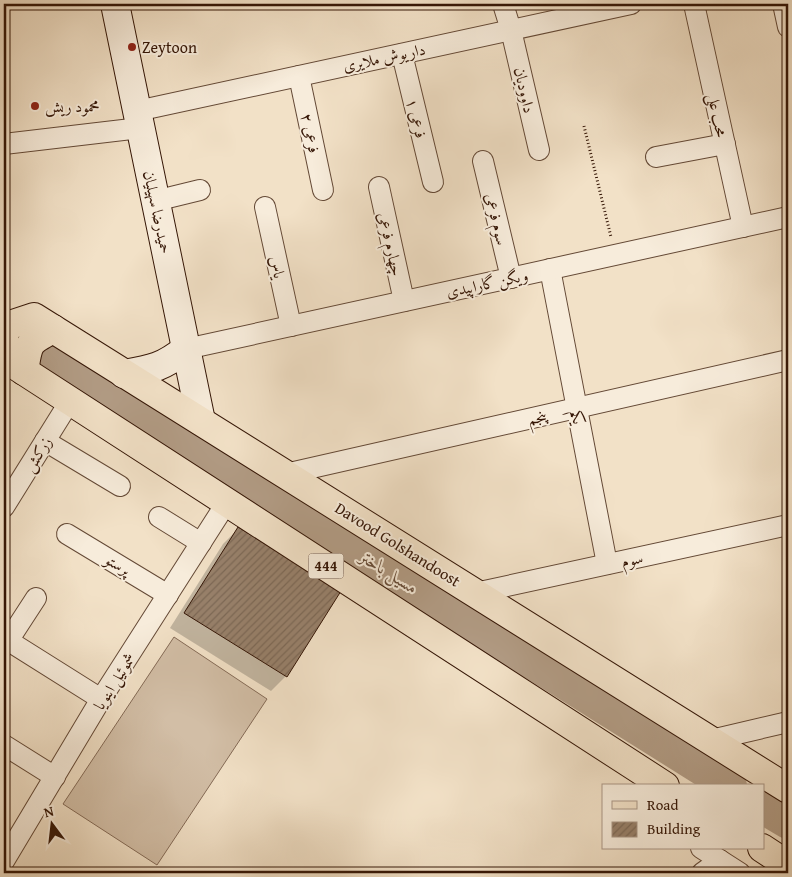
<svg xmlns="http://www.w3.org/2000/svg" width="792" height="877" font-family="'Gentium Book Plus',Amiri,serif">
<defs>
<pattern id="building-hatch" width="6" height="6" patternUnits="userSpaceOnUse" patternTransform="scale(1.25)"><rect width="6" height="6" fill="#97806a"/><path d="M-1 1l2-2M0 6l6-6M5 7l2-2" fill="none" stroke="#7c6855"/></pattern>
</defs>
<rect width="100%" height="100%" fill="#f2e1c7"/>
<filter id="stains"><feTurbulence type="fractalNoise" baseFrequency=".004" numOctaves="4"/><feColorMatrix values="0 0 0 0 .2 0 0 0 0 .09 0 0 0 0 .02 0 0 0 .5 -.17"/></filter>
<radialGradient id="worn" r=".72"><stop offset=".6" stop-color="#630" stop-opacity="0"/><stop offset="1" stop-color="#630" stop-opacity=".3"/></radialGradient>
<path fill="#d2bea6" stroke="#846a56" d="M174,637L267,699L157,865L63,804Z"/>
<path fill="#0003" d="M238,529L286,676L271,691L170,628L223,544Z"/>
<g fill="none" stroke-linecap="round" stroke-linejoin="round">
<g stroke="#b29c85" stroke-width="34">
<path d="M48,359L730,786"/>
<path d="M763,807L788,822"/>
</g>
</g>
<path fill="url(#building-hatch)" stroke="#351606" d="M238,527L341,591L287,677L184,613Z"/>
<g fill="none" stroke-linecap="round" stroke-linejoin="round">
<defs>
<g id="minor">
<path d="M503,4L511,30L539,150"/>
<path d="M694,4L743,227"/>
<path d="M783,4L788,27"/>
<path d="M402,54L433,182"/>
<path d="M299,76L323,190"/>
<path d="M137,111L631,4"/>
<path d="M4,144L140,128"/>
<path d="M656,157L725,144"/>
<path d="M483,161L511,278"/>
<path d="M379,187L404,301"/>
<path d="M155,201L200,190"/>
<path d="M265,207L291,326"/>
<path d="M550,269L607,564"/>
<path d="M186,349L788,217"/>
<path d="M45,441L120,486"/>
<path d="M285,474L788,360"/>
<path d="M4,507L70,401"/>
<path d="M159,517L201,543"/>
<path d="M67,534L168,595"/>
<path d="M475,593L788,525"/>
<path d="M4,638L101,699"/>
<path d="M8,641L36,598"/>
<path d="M711,740L788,722"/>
<path d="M4,745L55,777"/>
<path d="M701,848L740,873"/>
<path d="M4,861L101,699L227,502"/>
<path d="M702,873L720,860"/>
</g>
<g id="secondary">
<path d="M115,4L201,421"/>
<path d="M124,374C153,369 163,367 186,349"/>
</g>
<g id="primary">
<path d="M4,327L34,317L788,789"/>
<path d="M4,335L7,360L665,786"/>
<path d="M24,371C29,342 27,343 53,329"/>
<path d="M762,848L788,865"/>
</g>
</defs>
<use href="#minor" stroke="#644936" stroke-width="22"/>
<use href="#secondary" stroke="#351606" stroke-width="30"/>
<use href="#primary" stroke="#351606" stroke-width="30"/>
<path stroke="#351606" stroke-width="3" stroke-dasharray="1 2.5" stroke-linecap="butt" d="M584,126L611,237"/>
<use href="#minor" stroke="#f7ecdb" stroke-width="20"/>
<use href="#secondary" stroke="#f7ecdb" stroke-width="28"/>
<use href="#primary" stroke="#f2e1c7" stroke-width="28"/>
</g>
<g fill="#8f2418" stroke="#f7ecdb" stroke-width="2">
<circle cx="132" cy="47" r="5"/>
<circle cx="35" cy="106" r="5"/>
</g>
<g text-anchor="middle" stroke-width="4" stroke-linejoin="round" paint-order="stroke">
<rect fill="#f7ecdb" stroke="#6f5646" stroke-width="1" x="308.5" y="553.5" width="35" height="25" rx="4"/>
<g font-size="15" font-weight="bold" fill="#351606">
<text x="326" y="571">444</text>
</g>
<g font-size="16" fill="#351606" stroke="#f7ecdb" text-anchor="start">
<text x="142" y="53">Zeytoon</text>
<text x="45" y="112">محمود ریش</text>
</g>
<g font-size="16" fill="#351606" stroke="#f7ecdb">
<text transform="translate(384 57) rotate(-12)" y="6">داریوش ملایری</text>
<text transform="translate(525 90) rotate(77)" y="6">داوودیان</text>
<text transform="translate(718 115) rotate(78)" y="6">محب علی</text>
<text transform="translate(417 118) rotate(76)" y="6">فرعی ۱</text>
<text transform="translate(311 133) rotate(78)" y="6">فرعی ۲</text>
<text transform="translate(158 212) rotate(78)" y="6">حمیدرضا سهیلیان</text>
<text transform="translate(497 219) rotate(77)" y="6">سوم فرعی</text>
<text transform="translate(391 244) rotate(77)" y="6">چهارم فرعی</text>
<text transform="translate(278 267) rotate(78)" y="6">یاس</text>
<text transform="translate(487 283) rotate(-12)" y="6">ویگن گاراپیدی</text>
<text transform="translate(537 417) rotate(-13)" y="6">پنجم</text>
<text transform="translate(578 417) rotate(79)" y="6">یکم</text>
<text transform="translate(37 454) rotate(-58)" y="6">زرکش</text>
<text transform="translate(398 544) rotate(32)" y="6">Davood Golshandoost</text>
<text transform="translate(632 559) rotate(-12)" y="6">سوم</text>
<text transform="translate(118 564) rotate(31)" y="6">پرستو</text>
<text transform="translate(114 681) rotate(-58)" y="6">شموئیل اینویا</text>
</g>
<g font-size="18" font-style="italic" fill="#674c39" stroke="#f7ecdb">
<text transform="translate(389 572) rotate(32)" y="6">مسیل باختر</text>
</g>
</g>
<rect width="792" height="877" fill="none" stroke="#f2e1c7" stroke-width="20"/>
<rect x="5" y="5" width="782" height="867" fill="none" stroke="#351606" stroke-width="2.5"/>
<rect x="10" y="10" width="772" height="857" fill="none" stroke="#351606"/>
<rect x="602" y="784" width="162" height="65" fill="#f7ecdb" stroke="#a99686"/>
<rect x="612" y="801" width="25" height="8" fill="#f2e1c7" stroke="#a99686"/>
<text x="647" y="810" font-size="15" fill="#351606">Road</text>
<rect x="612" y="822" width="25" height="15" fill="url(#building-hatch)" stroke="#a99686"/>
<text x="647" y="834" font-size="15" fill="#351606">Building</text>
<g transform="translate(52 824) rotate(345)" stroke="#f7ecdb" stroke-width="4" paint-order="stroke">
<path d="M0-4L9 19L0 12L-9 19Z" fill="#351606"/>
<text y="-8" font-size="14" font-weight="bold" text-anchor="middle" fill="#351606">N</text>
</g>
<rect width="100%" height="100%" filter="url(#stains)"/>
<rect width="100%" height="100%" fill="url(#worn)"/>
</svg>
